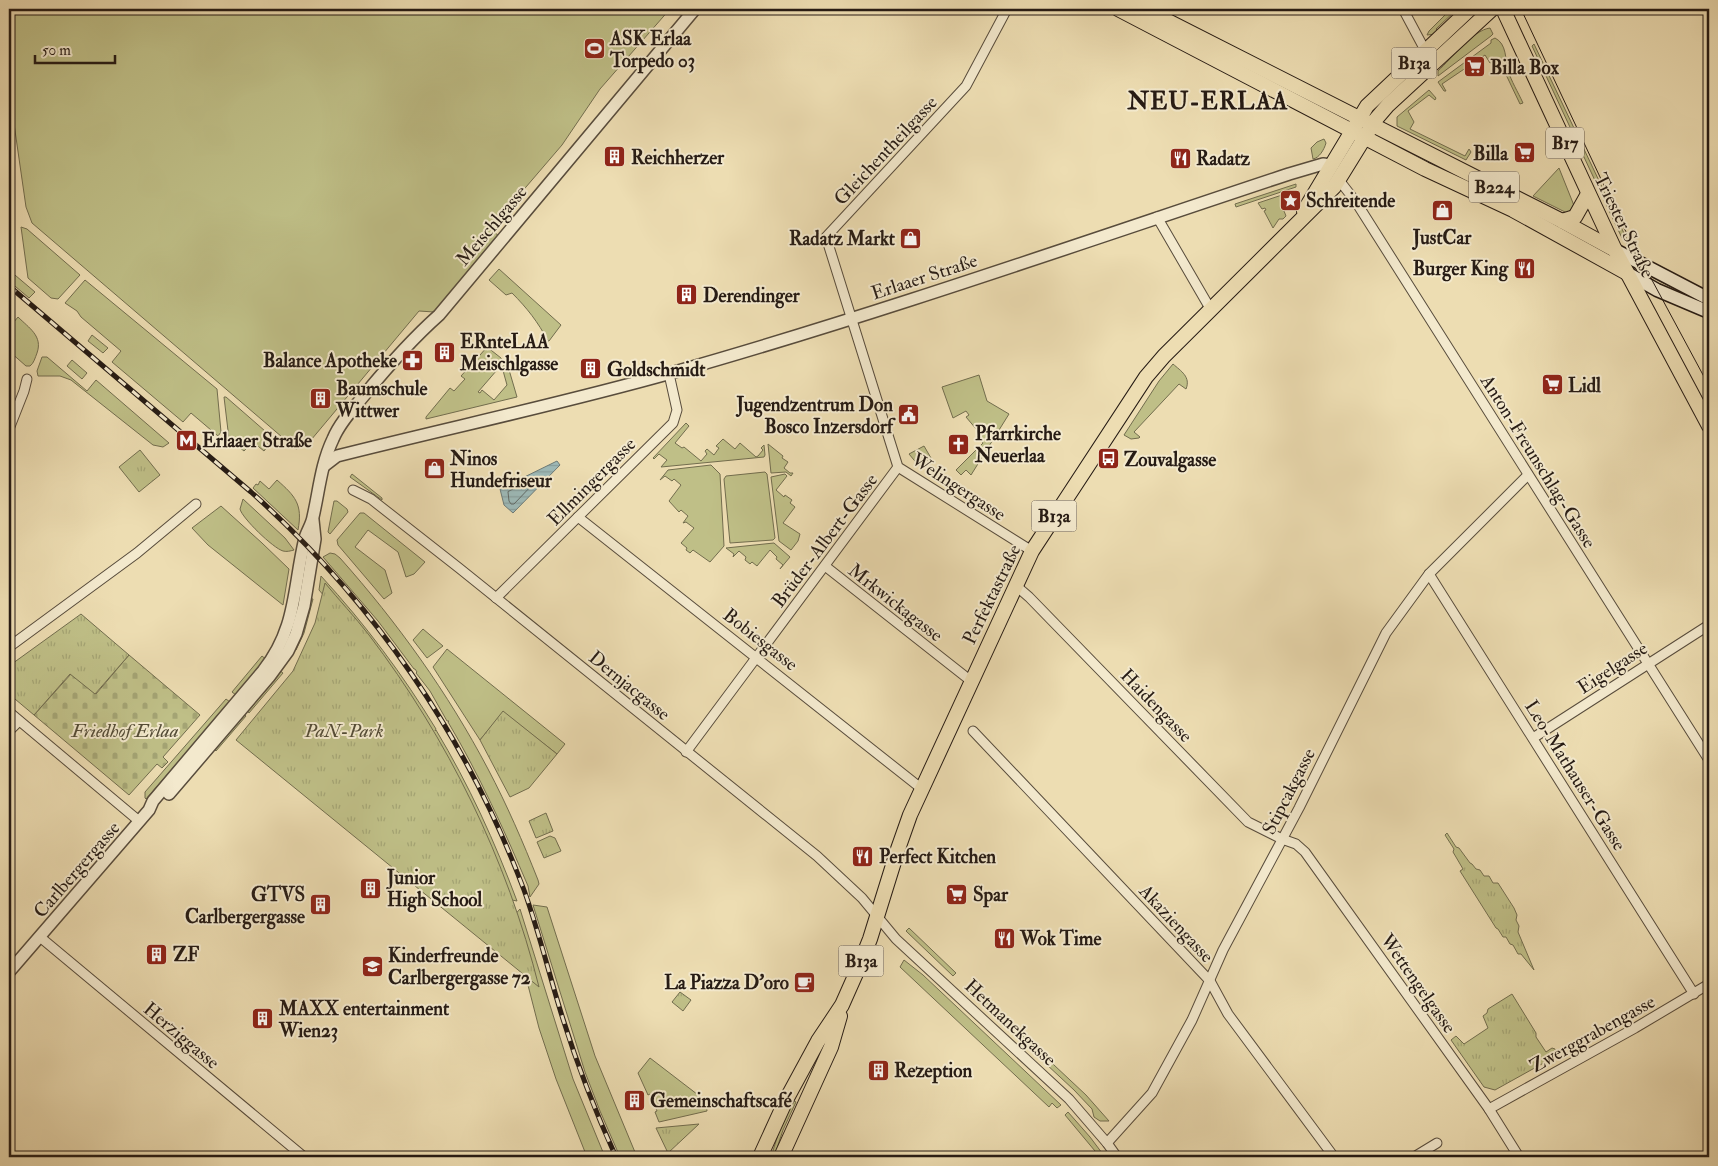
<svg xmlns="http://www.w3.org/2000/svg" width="1718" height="1166" font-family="'IM FELL Double Pica',serif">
<defs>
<pattern id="cemetery-stones" width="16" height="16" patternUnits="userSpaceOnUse" patternTransform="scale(1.25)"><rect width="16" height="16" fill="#bfbf87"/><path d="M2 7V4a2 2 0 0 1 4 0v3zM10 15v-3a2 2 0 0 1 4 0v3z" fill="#a4a474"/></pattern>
<pattern id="park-tufts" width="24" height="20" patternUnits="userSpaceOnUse" patternTransform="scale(1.25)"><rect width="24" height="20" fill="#bfbf87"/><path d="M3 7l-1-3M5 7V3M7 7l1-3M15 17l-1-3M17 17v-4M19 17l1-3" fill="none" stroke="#a4a474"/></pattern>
<pattern id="water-rules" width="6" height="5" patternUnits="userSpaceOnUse" patternTransform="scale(1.25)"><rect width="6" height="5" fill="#9db9b7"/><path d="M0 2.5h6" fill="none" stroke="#879e9c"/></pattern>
</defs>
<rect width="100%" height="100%" fill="#edddb2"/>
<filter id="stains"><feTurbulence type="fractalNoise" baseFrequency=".004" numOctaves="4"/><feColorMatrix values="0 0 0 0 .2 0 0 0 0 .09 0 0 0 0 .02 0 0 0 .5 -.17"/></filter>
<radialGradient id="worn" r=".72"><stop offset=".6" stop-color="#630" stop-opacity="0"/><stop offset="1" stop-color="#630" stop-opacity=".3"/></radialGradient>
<g fill="#bfbf87" stroke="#726d4e">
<path d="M9,9H670L600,89L562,145L490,229L499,236L434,312L419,311L306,446L296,449L32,223L26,207L9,89Z"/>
<path d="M1451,9H1457L1436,29L1438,31L1436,34L1427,35L1429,31Z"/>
<path d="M1490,28L1493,34L1491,36L1438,76V71C1451,59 1473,30 1490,28Z"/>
<path d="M1495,38C1507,44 1505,59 1508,70C1511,81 1518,92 1523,103L1520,104L1499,60L1490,63L1485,55L1442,84L1446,91H1444L1438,82L1491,43V40Z"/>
<path d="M1534,44L1631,248L1622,238L1613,219L1532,46Z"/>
<path d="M1429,90L1436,98L1435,100L1429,95L1408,111L1414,122L1410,129L1465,156L1469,149L1471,152L1466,160L1397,126V117Z"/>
<path d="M1324,139L1326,143C1324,150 1319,158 1313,159L1311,148L1317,142Z"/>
<path d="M1559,168L1573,203L1574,206L1567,213L1533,196Z"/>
<path d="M1296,184V187L1236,207L1235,204Z"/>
<path d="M1288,193L1292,194L1293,197L1284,211L1286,216L1283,219H1279L1273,228L1264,211L1266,210L1265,208L1262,209L1258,203Z"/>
<path d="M21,227L27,229L80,275L58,299L51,298L28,278Z"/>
<path d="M499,269L561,325L549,341H548C538,322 527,308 512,293L506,295L489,280Z"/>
<path d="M9,270L35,292L29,298L9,281Z"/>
<path d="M85,280L217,389L221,432L218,436L191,413L183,422L112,362L121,351L81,317L77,311L65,303Z"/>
<path d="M18,317C29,328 43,336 37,353C35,358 34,363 30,366H26L9,351V328Z"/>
<path d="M92,335L108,348L103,353L88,341Z"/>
<path d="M487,347L501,358L503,363L478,392L480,393L482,390L494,400L507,385L502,367L507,363L517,397L426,419V417L450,388L454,391L465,379L461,376L471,365L476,369L478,367L473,363Z"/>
<path d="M42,357H47L87,391L96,380L169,443L163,447L153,445L71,380L60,376H38L37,371Z"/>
<path d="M72,360L87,373L82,379L67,366Z"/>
<path d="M1173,364C1181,371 1191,377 1186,389L1179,384L1134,432L1140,437L1139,438L1131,439L1124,435L1159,381Z"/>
<path d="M979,375L987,401L1009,414L971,475L966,470L961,475L956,470L983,443L978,437L982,433L980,429L977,430L966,417L969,415L966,411L953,418L942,387Z"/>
<path d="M224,397H226L265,431L271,442L264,451L253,442L244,451L229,439Z"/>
<path d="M686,423L689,426L675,443L682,448L684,447L701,461L707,454L705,451L707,449L714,455L719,448L716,446L723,439L735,449L740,443L756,457L758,456L763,450L761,448L764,445L765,455L764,457L661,467L667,460L659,454L654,459L653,458Z"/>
<path d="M768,444L783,456L782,458L788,462L784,468L790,473H793L791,476L786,472L771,473Z"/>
<path d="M924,446L931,458L919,466L909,454Z"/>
<path d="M711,465L720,474L724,546L710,562L693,550L690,553L686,550L687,548L681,543L694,528L686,522L683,523L688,516L681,510L679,512L669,501L681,485L674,479L672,481L665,476L660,480L668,470Z"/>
<path d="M765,472L767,474L775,538L773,540L730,543L724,479L726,476Z"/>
<path d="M352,474L382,498V500L350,477Z"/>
<path d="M785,474L787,476L776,490L784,497L785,495L792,500L790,503L795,507L783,523L800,534L798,541L791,550L779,541L771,477Z"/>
<path d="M277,480C295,496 303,504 298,530L253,488L256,484L258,485L260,481L269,489Z"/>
<path d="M243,499L285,538L294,550C290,551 287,552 283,551C273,548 242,518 240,509Z"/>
<path d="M334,501H337L347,509L348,512L330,534L328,532Z"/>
<path d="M221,506L262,543L289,569L283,605L208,545L192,528Z"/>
<path d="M360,513H364L425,562L414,574L406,577L398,552L368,530L355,547L385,570L392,593L384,599L338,545L337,540Z"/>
<path d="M774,543L790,557L780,569L783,565L776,559L777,557L770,550L757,566L752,562L750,564L745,560L746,557L739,551L733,557L734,554L726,548Z"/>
<path d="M330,553L335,554L340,558C397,622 448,693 488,769C507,805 523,842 538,880L539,884L530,897L528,886C505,832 479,774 448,722L449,721H447L430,691L416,673L417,672L415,669H414L378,621L323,557Z"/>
<path d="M321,576C366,625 403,675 436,729L435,731L436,730C469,785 495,842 517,901L502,898L331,604L319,590Z"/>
<path d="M308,598L313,599L304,633L296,650L294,649Z"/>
<path d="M423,629L443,646L427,658L413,640Z"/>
<path d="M447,649L565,744L557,754L503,712L480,740L433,667Z"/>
<path d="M262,656L268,661L236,695L232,692Z"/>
<path d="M279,670L283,673L249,713L246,709Z"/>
<path d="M226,699L230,702L146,799L145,798V792Z"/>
<path d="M243,713L246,716L216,751L214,749Z"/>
<path d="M533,905L547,907L595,1056L637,1157H620L600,1111L585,1072Z"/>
<path d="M520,909L573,1079L605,1157H587L556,1079L539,1028L511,919Z"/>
<path d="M909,928L956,973L953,976L906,931Z"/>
<path d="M904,960L923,975L1061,1105L1057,1108L1052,1103L1049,1107L900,967Z"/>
<path d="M969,985L998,1012L995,1016L966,988Z"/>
<path d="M1709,1002V1050L1704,1042L1706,1028L1705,1005Z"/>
<path d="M1006,1020L1086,1095L1109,1121H1100L1094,1117L1092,1109L1074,1090L1003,1024Z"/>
<path d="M650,1058L706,1101L707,1111L659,1122L655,1112L657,1111L650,1094L648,1095L638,1073Z"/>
<path d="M792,1100L796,1102L783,1130L775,1154L773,1157H771L782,1122Z"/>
<path d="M1068,1112L1090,1137L1105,1157H1100L1065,1115Z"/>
</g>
<path fill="url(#cemetery-stones)" stroke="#726d4e" d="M129,655L200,715L163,757L168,762L162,768L157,764L129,795L34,715L71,674L96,694Z"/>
<g fill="url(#park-tufts)" stroke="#726d4e">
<path d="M140,450L160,475L139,492L119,467Z"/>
<path d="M325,583C339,600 355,617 369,635C448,739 507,859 539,987L236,740L293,671L315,623Z"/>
<path d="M81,614L129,655L95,694L70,674L34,715L9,694V666Z"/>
<path d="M503,711L557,754L529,788L510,797L480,740Z"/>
<path d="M546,813L553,831L536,838L529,821Z"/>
<path d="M1447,833L1456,847L1459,848L1470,863L1472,864L1476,869L1480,870L1484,876H1489L1493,883H1498L1514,908L1517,915L1516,920L1519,926L1518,932L1534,970L1521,954H1518L1513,945L1510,944L1506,937H1503L1498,929L1496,928L1460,871L1463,869L1453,852L1454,849L1445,835Z"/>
<path d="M550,836L555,838L561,851L544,858L537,842Z"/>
<path d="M680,992L691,1000L683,1011L672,1002Z"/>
<path d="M1512,994L1536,1033V1037L1546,1052L1552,1048L1555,1049L1558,1055L1495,1090L1484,1087L1451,1040L1456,1036L1464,1044L1488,1028L1483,1016L1487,1013L1488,1009Z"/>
<path d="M699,1124L668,1153L656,1128Z"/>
</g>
<path fill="url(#water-rules)" stroke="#6d7a76" d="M557,461L560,465L513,513L504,505L500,489Z"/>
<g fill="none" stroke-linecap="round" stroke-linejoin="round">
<path stroke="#626a66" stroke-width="1" d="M531,480H534V483L514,504H511L509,501L508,492Z"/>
<defs>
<g id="minor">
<path d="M1007,9L966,86L826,237L898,467L1032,551"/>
<path d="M1403,9L1426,52"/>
<path d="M1339,180L1356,202L1709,760"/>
<path d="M1157,217L1211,310"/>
<path d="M9,429L24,391L27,379"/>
<path d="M353,490L371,499L459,568L817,856L862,898L896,939L1069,1099L1107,1143L1117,1157"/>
<path d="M578,517L922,789"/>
<path d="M825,566L971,681"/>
<path d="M1429,574L1694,994"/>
<path d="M1015,585L1029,597L1248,822L1282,839L1296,844L1305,852L1489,1109L1519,1157"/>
<path d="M496,598L673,423L677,410L669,374"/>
<path d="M9,647L137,553L196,504"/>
<path d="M9,712L139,821"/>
<path d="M9,731L19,721"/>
<path d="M973,731L1210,981L1228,1014L1334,1157"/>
<path d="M1533,738L1709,625"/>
<path d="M686,752L898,467"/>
<path d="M40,937L304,1157"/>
<path d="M1489,1109L1635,1028L1709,984"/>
<path d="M1107,1143L1152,1093L1192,1020L1223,950L1299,808L1386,633L1429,574L1528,475"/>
<path d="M1414,1157L1437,1143"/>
</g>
<g id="tertiary">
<path d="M324,466L337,456C448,428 561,404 671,373C879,314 1084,242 1289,174L1323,164L1332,165"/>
<path d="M169,794L269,677L288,651L296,634L304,606L315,539L313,520"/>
<path d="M9,972L149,810L153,801L263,671C297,628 293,588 305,538C307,531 312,524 313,517C319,491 321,464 333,439C340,422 354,408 366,393C389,365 412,339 439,315L695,9"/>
</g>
<g id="secondary">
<path d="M1615,250L1709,299"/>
<path d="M1627,273L1657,290L1709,312"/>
</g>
<g id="primary">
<path d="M1118,9L1425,169L1513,210L1627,273"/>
<path d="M1144,9L1562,221L1615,250"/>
<path d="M1503,9L1615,250L1709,426"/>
<path d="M1304,211L1367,106L1470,9"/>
<path d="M1562,221L1575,217L1588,194"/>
<path d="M760,1157L786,1100L818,1041L842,1005L858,969L870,939L898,849L910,815L1032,551L1146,377L1164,356L1334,187L1376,119L1388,105L1492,9"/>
<path d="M781,1157L831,1047L840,1016"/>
</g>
</defs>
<use href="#minor" stroke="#584c3c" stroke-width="11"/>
<use href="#tertiary" stroke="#584c3c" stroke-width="14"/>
<use href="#secondary" stroke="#261b14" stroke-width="15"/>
<use href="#primary" stroke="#261b14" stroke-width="16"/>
<use href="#minor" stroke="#f3e9cd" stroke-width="9"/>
<use href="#tertiary" stroke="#f3e9cd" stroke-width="11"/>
<use href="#secondary" stroke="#f3e9cd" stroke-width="12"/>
<use href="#primary" stroke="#edddb2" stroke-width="14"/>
<path stroke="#261b14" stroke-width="1" d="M1521,9L1624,228L1709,386"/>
<defs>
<path id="rail" d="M9,286L251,492C373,601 467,737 524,890C539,932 549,974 562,1016C577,1064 595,1111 616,1157"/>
</defs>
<use href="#rail" stroke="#261b14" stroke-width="5"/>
<use href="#rail" stroke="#f3e9cd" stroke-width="3" stroke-dasharray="9" stroke-linecap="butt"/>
</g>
<defs>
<symbol id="stadium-square" viewBox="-11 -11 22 22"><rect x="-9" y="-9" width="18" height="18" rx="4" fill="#8f2418" stroke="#f3e9cd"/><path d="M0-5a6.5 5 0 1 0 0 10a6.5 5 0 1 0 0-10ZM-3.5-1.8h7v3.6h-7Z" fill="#fff"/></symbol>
<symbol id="supermarket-square" viewBox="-11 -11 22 22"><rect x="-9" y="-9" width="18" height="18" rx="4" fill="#8f2418" stroke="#f3e9cd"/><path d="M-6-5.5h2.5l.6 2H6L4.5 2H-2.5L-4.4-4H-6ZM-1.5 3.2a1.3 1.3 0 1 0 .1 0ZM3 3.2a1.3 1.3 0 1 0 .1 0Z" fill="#fff"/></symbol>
<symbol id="building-square" viewBox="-11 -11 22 22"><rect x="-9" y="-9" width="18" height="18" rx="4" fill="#8f2418" stroke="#f3e9cd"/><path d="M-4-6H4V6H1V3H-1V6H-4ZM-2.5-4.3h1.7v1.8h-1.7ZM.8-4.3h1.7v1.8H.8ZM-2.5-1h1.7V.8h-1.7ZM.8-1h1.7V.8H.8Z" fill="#fff"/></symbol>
<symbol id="restaurant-square" viewBox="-11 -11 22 22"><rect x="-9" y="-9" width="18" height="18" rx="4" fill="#8f2418" stroke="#f3e9cd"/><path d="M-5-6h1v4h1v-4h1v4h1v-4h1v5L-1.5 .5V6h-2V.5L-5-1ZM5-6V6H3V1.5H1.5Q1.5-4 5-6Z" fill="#fff"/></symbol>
<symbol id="sight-square" viewBox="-11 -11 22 22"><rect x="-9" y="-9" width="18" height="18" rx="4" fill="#8f2418" stroke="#f3e9cd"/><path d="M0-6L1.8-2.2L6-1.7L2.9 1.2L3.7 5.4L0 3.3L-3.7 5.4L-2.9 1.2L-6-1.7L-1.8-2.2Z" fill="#fff"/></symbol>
<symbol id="shop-square" viewBox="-11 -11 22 22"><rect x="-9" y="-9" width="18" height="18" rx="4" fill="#8f2418" stroke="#f3e9cd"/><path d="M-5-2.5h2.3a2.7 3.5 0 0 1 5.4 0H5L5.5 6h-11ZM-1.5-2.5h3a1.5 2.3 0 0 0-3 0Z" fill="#fff"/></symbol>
<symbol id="pharmacy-square" viewBox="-11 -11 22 22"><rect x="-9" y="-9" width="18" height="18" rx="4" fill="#8f2418" stroke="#f3e9cd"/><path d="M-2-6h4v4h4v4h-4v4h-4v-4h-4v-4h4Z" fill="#fff"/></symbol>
<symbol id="civic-square" viewBox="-11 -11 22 22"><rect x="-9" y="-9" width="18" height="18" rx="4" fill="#8f2418" stroke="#f3e9cd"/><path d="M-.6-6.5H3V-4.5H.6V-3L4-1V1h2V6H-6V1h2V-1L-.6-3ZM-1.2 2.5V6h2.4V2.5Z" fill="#fff"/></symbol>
<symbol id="metro-square" viewBox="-11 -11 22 22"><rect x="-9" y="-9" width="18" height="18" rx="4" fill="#8f2418" stroke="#f3e9cd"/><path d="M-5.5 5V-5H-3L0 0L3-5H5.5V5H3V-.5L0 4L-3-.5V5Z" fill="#fff"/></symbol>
<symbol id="church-square" viewBox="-11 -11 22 22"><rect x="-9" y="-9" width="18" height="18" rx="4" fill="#8f2418" stroke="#f3e9cd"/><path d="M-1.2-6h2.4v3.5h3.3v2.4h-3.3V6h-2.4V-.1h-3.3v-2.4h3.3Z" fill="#fff"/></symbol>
<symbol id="bus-square" viewBox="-11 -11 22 22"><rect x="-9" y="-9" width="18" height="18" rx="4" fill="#8f2418" stroke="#f3e9cd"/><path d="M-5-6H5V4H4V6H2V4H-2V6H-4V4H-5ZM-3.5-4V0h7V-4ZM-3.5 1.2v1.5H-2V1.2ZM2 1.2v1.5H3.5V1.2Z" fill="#fff"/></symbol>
<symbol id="school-square" viewBox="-11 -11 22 22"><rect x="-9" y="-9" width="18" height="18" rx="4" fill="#8f2418" stroke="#f3e9cd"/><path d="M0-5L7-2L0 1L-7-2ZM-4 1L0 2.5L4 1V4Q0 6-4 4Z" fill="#fff"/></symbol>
<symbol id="cafe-square" viewBox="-11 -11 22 22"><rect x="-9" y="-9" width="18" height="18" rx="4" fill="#8f2418" stroke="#f3e9cd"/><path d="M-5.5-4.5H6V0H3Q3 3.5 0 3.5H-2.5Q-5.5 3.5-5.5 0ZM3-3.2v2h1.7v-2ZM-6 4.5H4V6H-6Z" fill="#fff"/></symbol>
</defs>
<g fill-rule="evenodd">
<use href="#stadium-square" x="582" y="36" width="25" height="25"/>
<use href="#supermarket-square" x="1462" y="54" width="25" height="25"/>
<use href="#supermarket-square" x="1512" y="140" width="25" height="25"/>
<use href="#building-square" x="602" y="144" width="25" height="25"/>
<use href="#restaurant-square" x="1168" y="146" width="25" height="25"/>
<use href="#sight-square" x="1278" y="188" width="25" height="25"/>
<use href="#shop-square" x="1430" y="198" width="25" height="25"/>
<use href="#shop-square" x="898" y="226" width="25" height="25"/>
<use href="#restaurant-square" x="1512" y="256" width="25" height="25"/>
<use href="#building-square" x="674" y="282" width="25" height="25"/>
<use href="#building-square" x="432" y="340" width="25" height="25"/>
<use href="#pharmacy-square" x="400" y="348" width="25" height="25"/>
<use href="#building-square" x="578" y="356" width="25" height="25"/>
<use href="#supermarket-square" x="1540" y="372" width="25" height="25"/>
<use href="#building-square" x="308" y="386" width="25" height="25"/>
<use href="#civic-square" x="896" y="402" width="25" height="25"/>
<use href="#metro-square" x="174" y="428" width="25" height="25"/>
<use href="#church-square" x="946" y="432" width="25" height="25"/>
<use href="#bus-square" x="1096" y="446" width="25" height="25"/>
<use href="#shop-square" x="422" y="456" width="25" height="25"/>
<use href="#restaurant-square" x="850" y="844" width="25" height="25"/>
<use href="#building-square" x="358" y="876" width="25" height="25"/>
<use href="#supermarket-square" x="944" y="882" width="25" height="25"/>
<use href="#building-square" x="308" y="892" width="25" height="25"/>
<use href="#restaurant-square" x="992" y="926" width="25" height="25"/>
<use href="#building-square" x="144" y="942" width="25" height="25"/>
<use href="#school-square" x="360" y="954" width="25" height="25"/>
<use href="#cafe-square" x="792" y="970" width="25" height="25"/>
<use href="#building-square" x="250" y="1006" width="25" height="25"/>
<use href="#building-square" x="866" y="1058" width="25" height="25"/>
<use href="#building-square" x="622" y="1088" width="25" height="25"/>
</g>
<g text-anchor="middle" stroke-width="4" stroke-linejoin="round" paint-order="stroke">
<g fill="#f3e9cd" stroke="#64594c" stroke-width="1">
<rect x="1391.5" y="47.5" width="45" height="31" rx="4"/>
<rect x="1546" y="127.5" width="38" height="31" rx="4"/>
<rect x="1469" y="171.5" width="50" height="31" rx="4"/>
<rect x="1031.5" y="500.5" width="45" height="31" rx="4"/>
<rect x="838.5" y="945.5" width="45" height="31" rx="4"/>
</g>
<g font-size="18" font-weight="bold" fill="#261b14">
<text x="1414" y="69">B13a</text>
<text x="1565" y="149">B17</text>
<text x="1494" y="193">B224</text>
<text x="1054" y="522">B13a</text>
<text x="861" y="967">B13a</text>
</g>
<g font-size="19" font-weight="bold" fill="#261b14" stroke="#f3e9cd" text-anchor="start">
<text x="610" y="45">ASK Erlaa<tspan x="610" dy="22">Torpedo 03</tspan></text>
<text x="1490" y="74">Billa Box</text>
<text x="1508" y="160" text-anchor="end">Billa</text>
<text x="631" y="164">Reichherzer</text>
<text x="1196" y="165">Radatz</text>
<text x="1306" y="207">Schreitende</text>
<text x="1442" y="244" text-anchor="middle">JustCar</text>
<text x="895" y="245" text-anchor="end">Radatz Markt</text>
<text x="1508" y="275" text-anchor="end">Burger King</text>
<text x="703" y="302">Derendinger</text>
<text x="460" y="348">ERnteLAA<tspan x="460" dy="22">Meischlgasse</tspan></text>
<text x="397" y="367" text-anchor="end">Balance Apotheke</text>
<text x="607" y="376">Goldschmidt</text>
<text x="1568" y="392">Lidl</text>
<text x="336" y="395">Baumschule<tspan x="336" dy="22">Wittwer</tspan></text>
<text x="893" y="411" text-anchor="end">Jugendzentrum Don<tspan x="893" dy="22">Bosco Inzersdorf</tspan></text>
<text x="975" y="440">Pfarrkirche<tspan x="975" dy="22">Neuerlaa</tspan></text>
<text x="202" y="447">Erlaaer Straße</text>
<text x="450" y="465">Ninos<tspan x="450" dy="22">Hundefriseur</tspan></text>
<text x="1124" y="466">Zouvalgasse</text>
<text x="879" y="863">Perfect Kitchen</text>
<text x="387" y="884">Junior<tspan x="387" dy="22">High School</tspan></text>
<text x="305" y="901" text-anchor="end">GTVS<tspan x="305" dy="22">Carlbergergasse</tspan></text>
<text x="973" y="901">Spar</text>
<text x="1020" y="945">Wok Time</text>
<text x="173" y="961">ZF</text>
<text x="388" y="962">Kinderfreunde<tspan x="388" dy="22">Carlbergergasse 72</tspan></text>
<text x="789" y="989" text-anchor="end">La Piazza D'oro</text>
<text x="279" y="1015">MAXX entertainment<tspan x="279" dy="22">Wien23</tspan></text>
<text x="894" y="1077">Rezeption</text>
<text x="650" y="1107">Gemeinschaftscafé</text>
</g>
<g font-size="19" fill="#261b14" stroke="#f3e9cd">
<text transform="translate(885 150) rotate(-47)" y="7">Gleichentheilgasse</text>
<text transform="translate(491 225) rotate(-50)" y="7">Meischlgasse</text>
<text transform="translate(1625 225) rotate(64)" y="7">Triester Straße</text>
<text transform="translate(924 276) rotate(-18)" y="7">Erlaaer Straße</text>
<text transform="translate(1539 461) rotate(58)" y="7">Anton-Freunschlag-Gasse</text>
<text transform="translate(591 481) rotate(-45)" y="7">Ellmingergasse</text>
<text transform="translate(959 486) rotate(33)" y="7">Welingergasse</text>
<text transform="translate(824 540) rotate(-53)" y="7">Brüder-Albert-Gasse</text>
<text transform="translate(991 594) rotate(-64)" y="7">Perfektastraße</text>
<text transform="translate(896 602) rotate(38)" y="7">Mrkwickagasse</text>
<text transform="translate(761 639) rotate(38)" y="7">Bobiesgasse</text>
<text transform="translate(1612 667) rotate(-33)" y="7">Eigelgasse</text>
<text transform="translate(630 685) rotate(39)" y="7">Dernjacgasse</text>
<text transform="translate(1157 705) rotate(46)" y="7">Haidengasse</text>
<text transform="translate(1576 775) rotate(58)" y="7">Leo-Mathauser-Gasse</text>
<text transform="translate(1288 791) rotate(-63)" y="7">Stipcakgasse</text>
<text transform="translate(76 869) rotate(-49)" y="7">Carlbergergasse</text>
<text transform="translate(1177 923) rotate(47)" y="7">Akaziengasse</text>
<text transform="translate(1419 983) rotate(55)" y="7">Wettengelgasse</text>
<text transform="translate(1011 1022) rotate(43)" y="7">Hetmanekgasse</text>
<text transform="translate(1592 1033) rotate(-29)" y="7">Zwerggrabengasse</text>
<text transform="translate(182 1035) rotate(40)" y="7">Herziggasse</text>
</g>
<g font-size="19" font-style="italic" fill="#544c36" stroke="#f3e9cd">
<text x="125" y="737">Friedhof Erlaa</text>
<text x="344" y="737">PaN-Park</text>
</g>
<g font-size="24" font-weight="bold" letter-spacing="1" fill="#261b14" stroke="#f3e9cd">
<text x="1208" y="109">NEU-ERLAA</text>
</g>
</g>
<rect width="1718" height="1166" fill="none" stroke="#edddb2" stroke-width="30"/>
<rect x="10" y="10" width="1698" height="1146" fill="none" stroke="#261b14" stroke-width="2.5"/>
<rect x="15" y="15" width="1688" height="1136" fill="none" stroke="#261b14"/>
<path d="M35 55v8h80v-8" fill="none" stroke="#261b14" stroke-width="2.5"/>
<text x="42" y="55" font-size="15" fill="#261b14" stroke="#f3e9cd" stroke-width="4" paint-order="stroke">50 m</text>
<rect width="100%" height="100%" filter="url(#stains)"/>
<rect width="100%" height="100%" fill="url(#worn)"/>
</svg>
